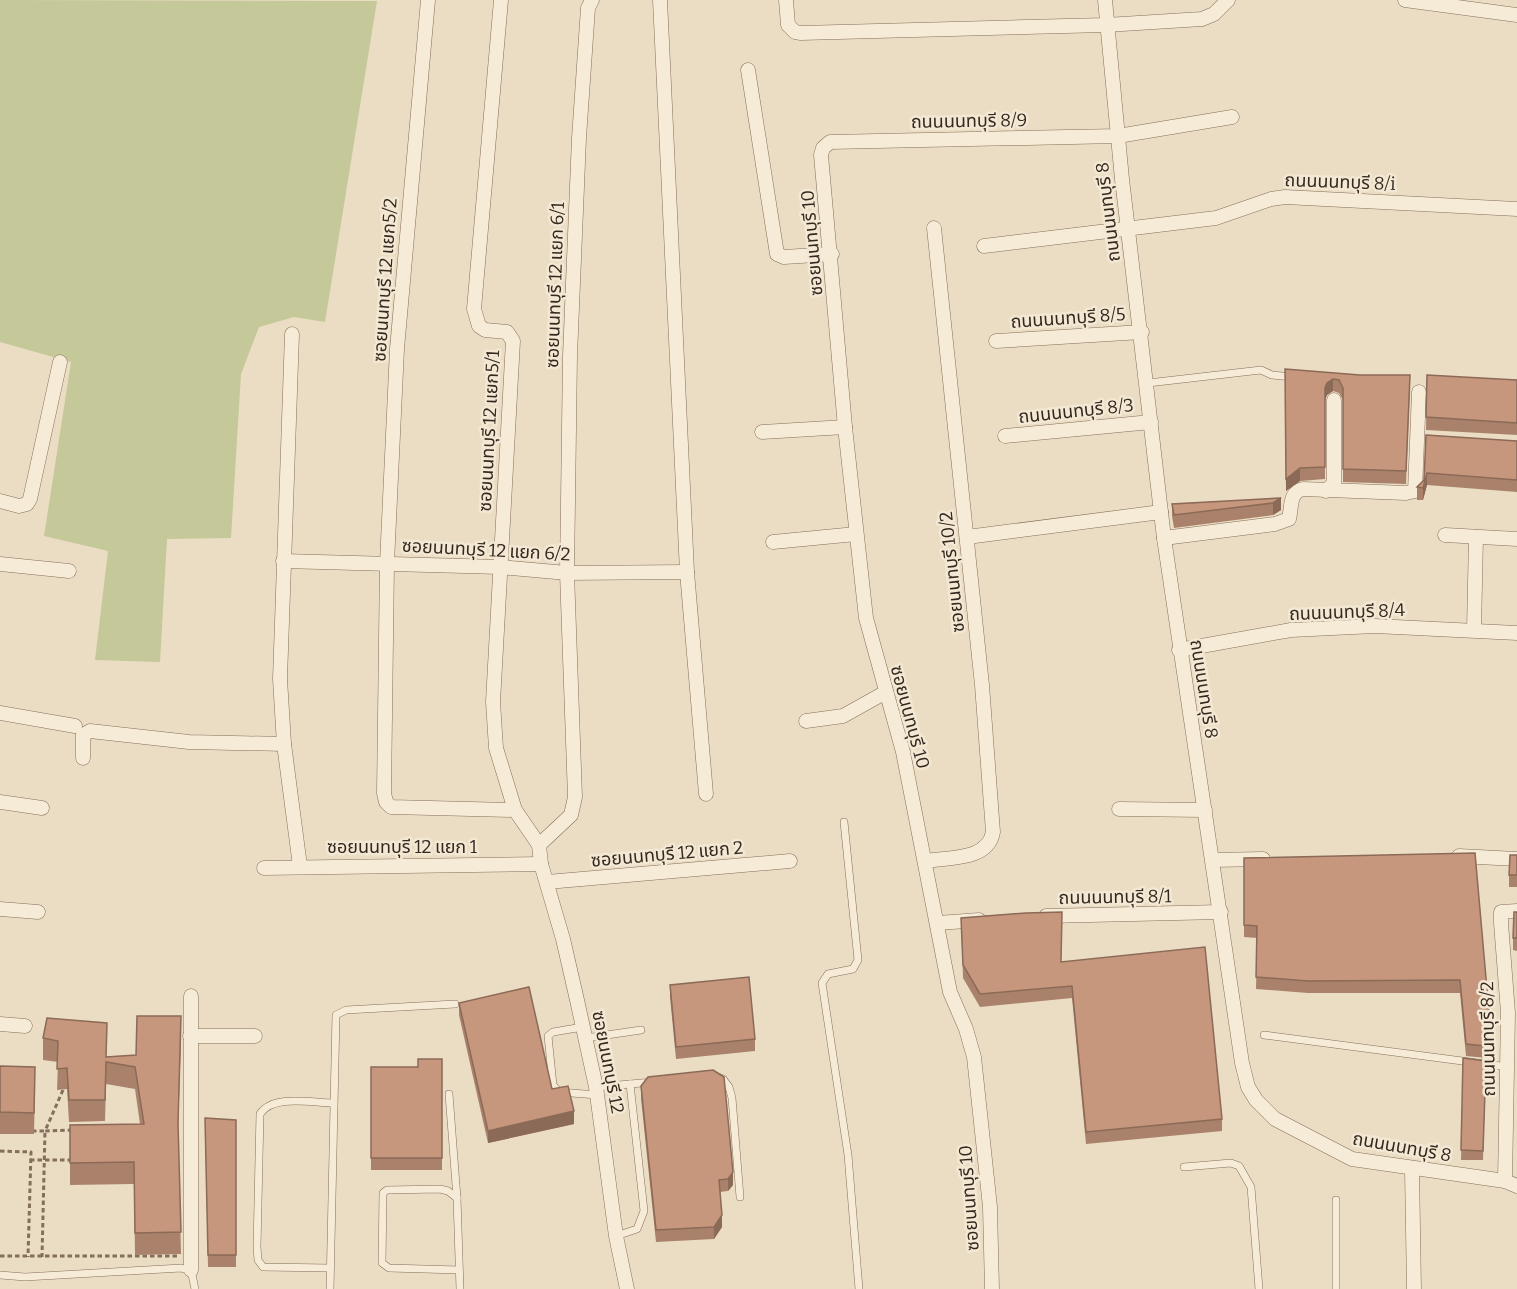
<svg xmlns="http://www.w3.org/2000/svg" width="1517" height="1289" font-family="Bitter,'Noto Sans Thai',serif">
<rect width="100%" height="100%" fill="#ebddc4"/>
<path fill="#c5c898" d="M0,0L377,1L325,322L294,317L259,327L241,374L231,538L167,539L160,662L95,660L108,551L44,536L71,362L0,342Z"/>
<g fill="none" stroke-linecap="round" stroke-linejoin="round">
<defs>
<g id="lane">
<path d="M1148,383L1261,370L1272,375L1292,377"/>
<path d="M844,822L858,960L853,969L828,974L822,983L848,1155L859,1289"/>
<path d="M583,1027L553,1032L548,1036L553,1085L559,1092L597,1095"/>
<path d="M1264,1035L1508,1067"/>
<path d="M586,1038L641,1030"/>
<path d="M718,1077L723,1079L729,1087L732,1098L740,1197"/>
<path d="M596,1087L653,1082"/>
<path d="M449,1094L457,1198L460,1289"/>
<path d="M1184,1167L1231,1163L1239,1166L1251,1187L1259,1289"/>
<path d="M457,1198L448,1191L440,1189L387,1190L383,1193L382,1263L389,1268L459,1270"/>
<path d="M616,1236L637,1229L644,1211L630,1084"/>
<path d="M330,1268L263,1267L258,1260L257,1247L260,1114C273,1094 312,1103 333,1103"/>
<path d="M0,1275L25,1277L181,1268L191,1270L195,1289"/>
<path d="M330,1289L336,1015L346,1010L455,1004"/>
<path d="M1336,1289V1200"/>
</g>
<g id="street">
<path d="M428,0L397,349L387,563L384,793L386,802L391,807L515,810"/>
<path d="M501,0L474,309L479,326L485,330L507,332L513,341L493,702L496,748L515,810L539,845L541,864L563,939L577,1000L596,1087L616,1236L627,1289"/>
<path d="M660,0L687,572L706,794"/>
<path d="M786,0L788,25L795,32L801,33L1106,25L1202,19L1214,14L1228,0"/>
<path d="M1105,0L1122,179L1164,538L1242,1063L1248,1087L1256,1100L1275,1119L1352,1159L1505,1181L1517,1186"/>
<path d="M1405,0L1517,15"/>
<path d="M748,70L777,254L784,257L832,254"/>
<path d="M984,246L1216,218L1271,199L1285,197L1517,209"/>
<path d="M292,334L280,679L284,744L300,866"/>
<path d="M996,341L1142,332"/>
<path d="M762,432L845,427"/>
<path d="M1005,436L1151,422"/>
<path d="M1326,491L1334,483V400"/>
<path d="M0,501L19,506L27,504L30,499L60,362"/>
<path d="M1445,535L1517,539"/>
<path d="M967,537L1161,512"/>
<path d="M1164,538L1275,524L1289,519C1292,507 1289,492 1303,489L1406,493L1415,491L1419,392"/>
<path d="M773,542L856,534"/>
<path d="M283,561L500,567L567,573L687,572"/>
<path d="M0,564L69,571"/>
<path d="M1474,630L1476,537"/>
<path d="M1179,650L1291,630L1375,626L1517,633"/>
<path d="M0,713L75,726"/>
<path d="M806,721L843,716L886,692"/>
<path d="M83,758V735L90,731L189,742L284,744"/>
<path d="M0,802L42,808"/>
<path d="M1119,809L1205,810"/>
<path d="M539,845L571,815L575,797L567,573L570,356L579,138L588,8L592,0"/>
<path d="M1459,856L1517,859"/>
<path d="M1213,860L1263,859"/>
<path d="M925,861C948,857 988,861 993,832L982,685L934,228"/>
<path d="M264,868L541,864"/>
<path d="M547,882L790,861"/>
<path d="M0,909L38,912"/>
<path d="M1046,916L1221,912"/>
<path d="M938,923L979,920"/>
<path d="M0,1024L25,1026"/>
<path d="M190,1036H255"/>
<path d="M1412,1169L1414,1289"/>
<path d="M1505,1181L1508,1013L1501,923V912L1517,911"/>
<path d="M191,1270V996"/>
<path d="M992,1289L990,1207L974,1057L966,1029L950,992L903,752L866,618L845,427L821,155L823,148L830,142L1118,136L1232,117"/>
</g>
</defs>
<use href="#lane" stroke="#846f5c" stroke-width="8"/>
<use href="#street" stroke="#846f5c" stroke-width="15"/>
<g stroke="#846f5c" stroke-width="3" stroke-dasharray="4.5 3" stroke-linecap="butt">
<path d="M63,1090L45,1131L73,1130"/>
<path d="M32,1131H45L42,1257"/>
<path d="M0,1151L31,1152L28,1257"/>
<path d="M30,1160H74"/>
<path d="M0,1256H178"/>
</g>
<use href="#lane" stroke="#f6ebd6" stroke-width="7"/>
<use href="#street" stroke="#f6ebd6" stroke-width="14"/>
</g>
<g fill="#aa826b">
<path d="M1285,369L1410,387L1406,484L1343,482V400L1339,393L1333,391L1327,395L1325,400V479L1300,481L1286,491Z"/>
<path d="M1427,375L1517,380V435L1426,430Z"/>
<path d="M1426,435L1517,441V492L1427,485L1423,500H1417V487L1424,480Z"/>
<path d="M1281,498V510L1273,515L1174,528L1172,516V504Z"/>
<path d="M1475,853L1491,1035V1048H1487L1486,1058L1466,1056L1460,993H1308L1256,989L1257,938L1244,937V858Z"/>
<path d="M1517,855V887H1509V875Z"/>
<path d="M1517,912V951L1513,950V938Z"/>
<path d="M961,918L1061,962L1222,1119V1131L1086,1144L1072,998L980,1007L963,978Z"/>
<path d="M670,985L755,1039V1051L676,1059L670,997Z"/>
<path d="M459,1003L552,1089L574,1124L488,1143L459,1015Z"/>
<path d="M47,1018L107,1057L136,1055L181,1037L178,1134L181,1254L135,1255L134,1184L70,1185V1125L140,1124L135,1089L106,1084L105,1121L69,1122L67,1089L57,1090L58,1062L43,1060V1038Z"/>
<path d="M1463,1058L1486,1061L1483,1160H1461Z"/>
<path d="M442,1059V1170H371V1067H418Z"/>
<path d="M0,1066L35,1088L34,1134H0Z"/>
<path d="M641,1086L733,1185L728,1191L720,1192L722,1227L714,1239L656,1242L641,1099Z"/>
<path d="M205,1118L236,1120V1267H208Z"/>
</g>
<g fill="#8b6a57">
<path d="M1333,379V391L1327,395L1325,400V388L1327,383Z"/>
<path d="M1300,468V481L1286,491V479Z"/>
<path d="M1427,473V485L1423,500V488Z"/>
<path d="M1281,498V510L1273,515V503Z"/>
<path d="M574,1111V1124L488,1143V1131Z"/>
<path d="M733,1172V1185L728,1191V1179Z"/>
<path d="M722,1215V1227L714,1239V1227Z"/>
</g>
<g fill="#c6977c" stroke="#8b6a57" stroke-width="1.5">
<path d="M1285,369L1360,375H1410L1406,471L1343,469V388L1339,380L1333,379L1327,383L1325,388V467L1300,468L1286,479Z"/>
<path d="M1427,375L1517,380V423L1426,417Z"/>
<path d="M1426,435L1517,441V480L1427,473L1423,488L1417,487L1424,480Z"/>
<path d="M1281,498L1273,503L1174,515L1172,504Z"/>
<path d="M1475,853L1491,1035L1487,1036L1486,1046L1466,1044L1460,980L1308,981L1256,977L1257,926L1244,925V858Z"/>
<path d="M1510,855H1517V875H1509Z"/>
<path d="M1062,912L1061,962L1205,947L1222,1119L1086,1132L1072,986L980,994L963,965L961,918L1026,913Z"/>
<path d="M1514,912H1517V938H1513Z"/>
<path d="M749,977L755,1039L676,1047L670,985Z"/>
<path d="M529,987L552,1089L568,1086L574,1111L488,1131L459,1003Z"/>
<path d="M137,1016H181L178,1123L181,1232L135,1233L134,1162L70,1163V1125L144,1124L135,1067L106,1062L105,1100H69L67,1068L57,1069L58,1041L43,1038L47,1018L107,1023L106,1057L136,1055Z"/>
<path d="M1463,1058L1486,1061L1483,1151L1461,1150Z"/>
<path d="M418,1059H442V1158H371V1067H418Z"/>
<path d="M0,1066L35,1067L34,1113L0,1112Z"/>
<path d="M713,1070L724,1077L733,1172L728,1179L719,1180L722,1215L714,1227L656,1230L641,1086L648,1077Z"/>
<path d="M205,1118L236,1120V1255H208Z"/>
</g>
<g text-anchor="middle" stroke-width="5" stroke-linejoin="round" paint-order="stroke">
<g font-size="18" fill="#35281f" stroke="#f3e8d3">
<text transform="translate(969 121) rotate(-1)" y="6">ถนนนนทบุรี 8/9</text>
<text transform="translate(1340 182) rotate(2)" y="6">ถนนนนทบุรี 8/i</text>
<text transform="translate(1108 212) rotate(-97)" y="6">ถนนนนทบุรี 8</text>
<text transform="translate(812 243) rotate(-95)" y="6">ซอยนนทบุรี 10</text>
<text transform="translate(385 280) rotate(-86)" y="6">ซอยนนทบุรี 12 แยก5/2</text>
<text transform="translate(555 285) rotate(-88)" y="6">ซอยนนทบุรี 12 แยก 6/1</text>
<text transform="translate(1068 318) rotate(-4)" y="6">ถนนนนทบุรี 8/5</text>
<text transform="translate(1076 411) rotate(-6)" y="6">ถนนนนทบุรี 8/3</text>
<text transform="translate(489 431) rotate(-87)" y="6">ซอยนนทบุรี 12 แยก5/1</text>
<text transform="translate(486 550) rotate(3)" y="6">ซอยนนทบุรี 12 แยก 6/2</text>
<text transform="translate(952 572) rotate(-96)" y="6">ซอยนนทบุรี 10/2</text>
<text transform="translate(1347 612) rotate(-2)" y="6">ถนนนนทบุรี 8/4</text>
<text transform="translate(1204 689) rotate(81)" y="6">ถนนนนทบุรี 8</text>
<text transform="translate(910 717) rotate(75)" y="6">ซอยนนทบุรี 10</text>
<text x="402" y="853">ซอยนนทบุรี 12 แยก 1</text>
<text transform="translate(667 854) rotate(-5)" y="6">ซอยนนทบุรี 12 แยก 2</text>
<text transform="translate(1115 897) rotate(-1)" y="6">ถนนนนทบุรี 8/1</text>
<text transform="translate(1488 1039) rotate(-91)" y="6">ถนนนนทบุรี 8/2</text>
<text transform="translate(608 1062) rotate(79)" y="6">ซอยนนทบุรี 12</text>
<text transform="translate(1402 1147) rotate(10)" y="6">ถนนนนทบุรี 8</text>
<text transform="translate(969 1198) rotate(-94)" y="6">ซอยนนทบุรี 10</text>
</g>
</g>
</svg>
